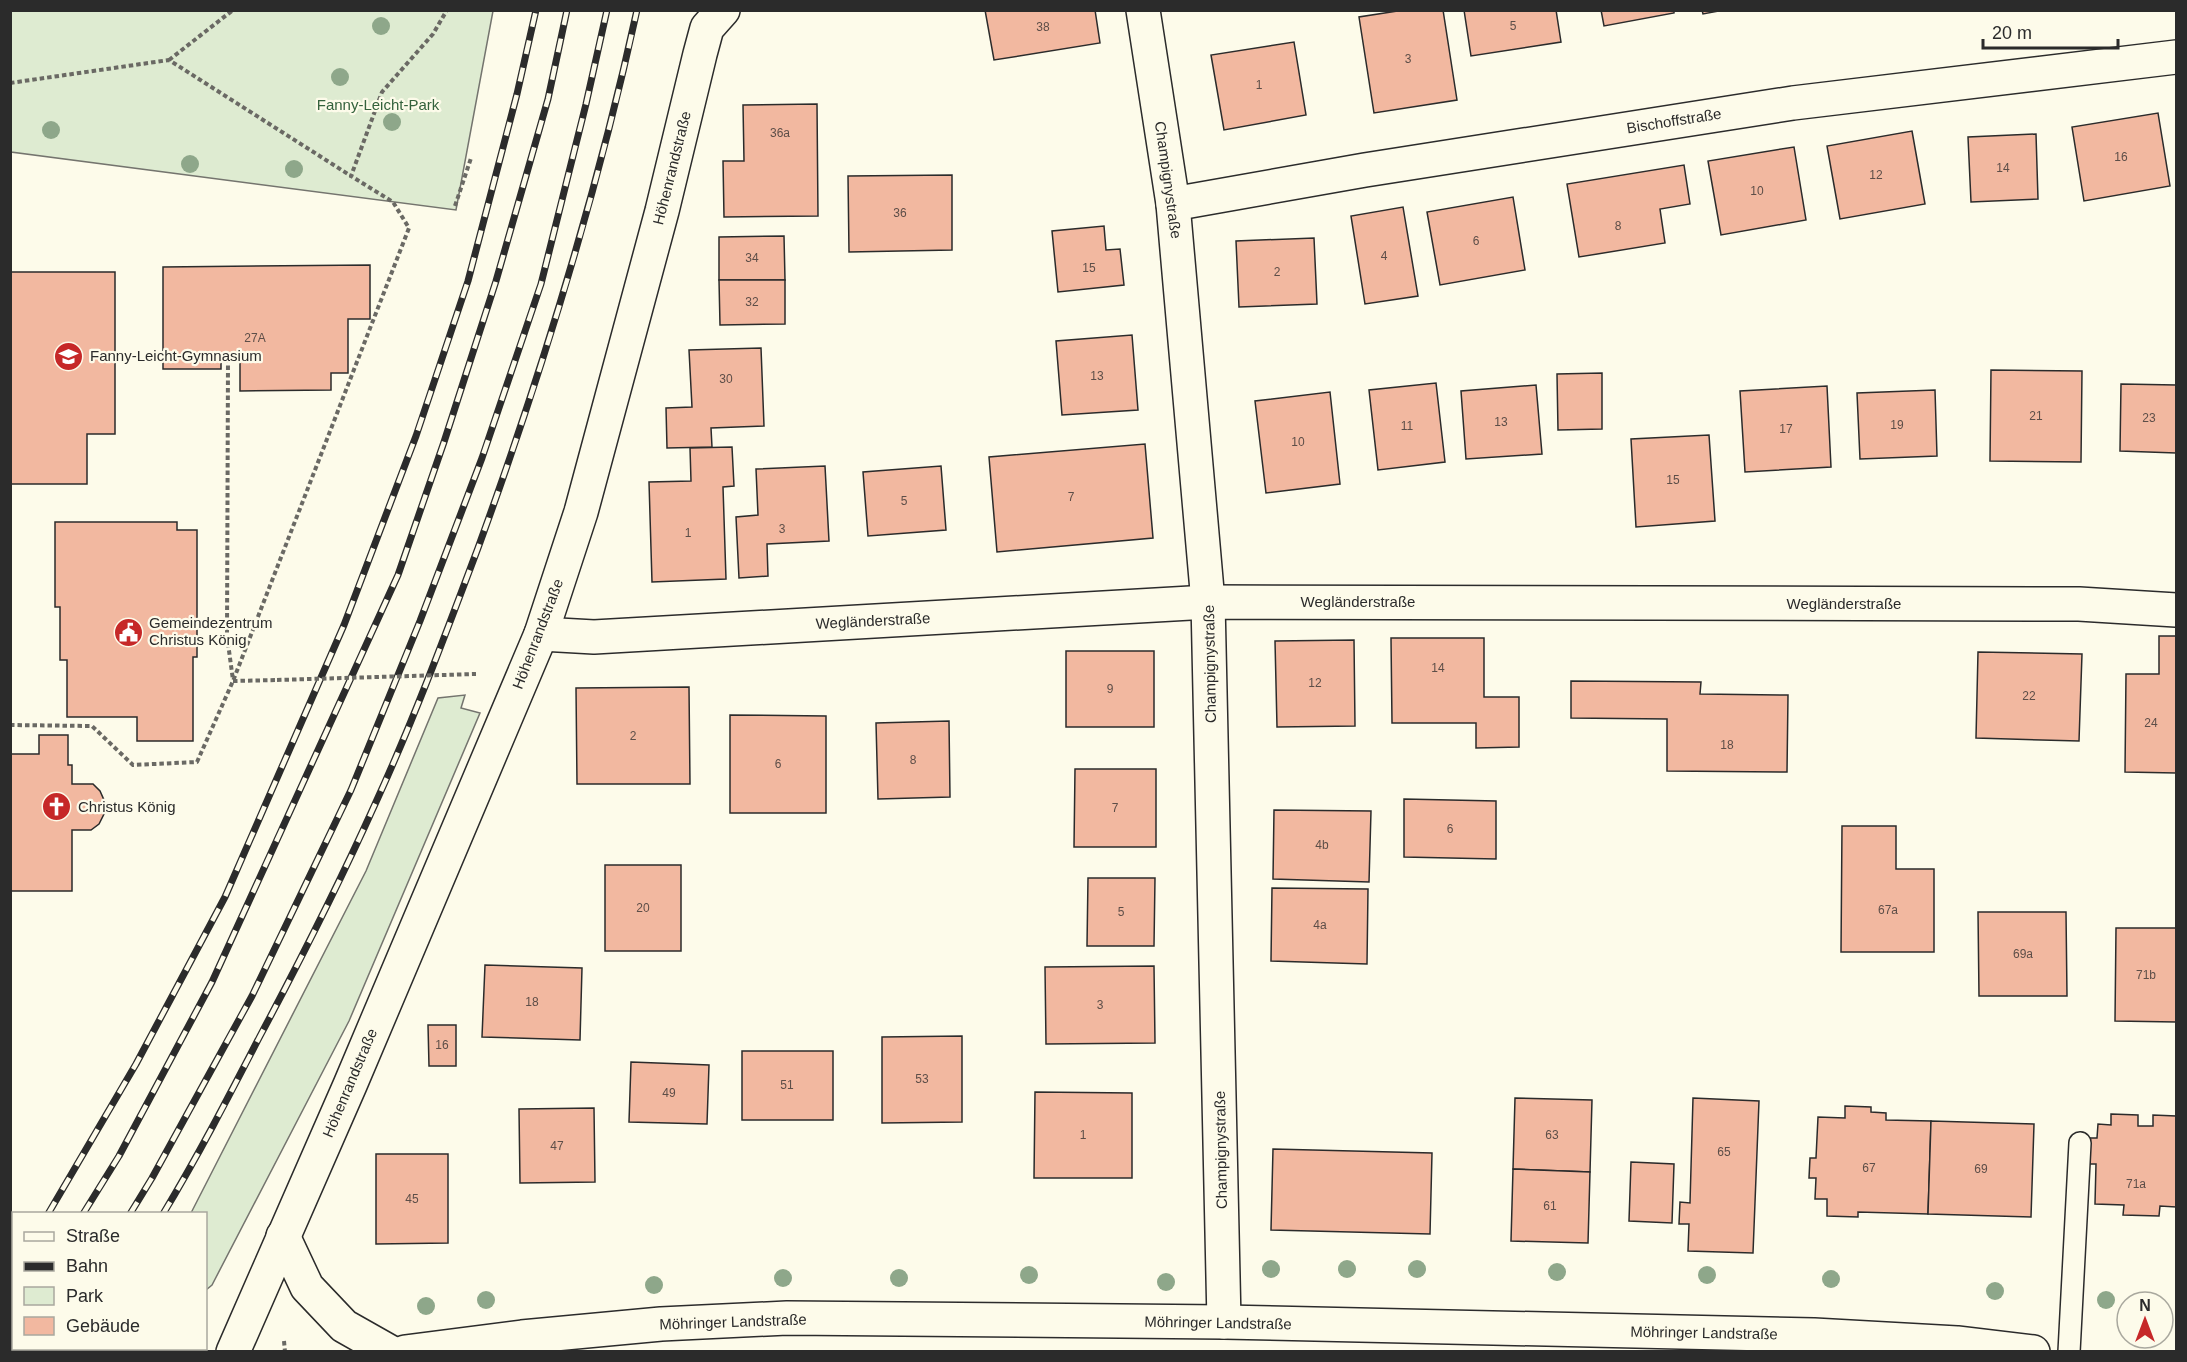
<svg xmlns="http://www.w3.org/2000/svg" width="2187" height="1362" font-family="Arial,sans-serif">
<rect width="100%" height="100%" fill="#fdfbea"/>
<g fill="#deebd1" stroke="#74746e" stroke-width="1.5">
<path d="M11,10L493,11L456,210L11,152Z"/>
<path d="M465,695L461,708L480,713L349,1021L212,1285L206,1290V1214L191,1213L366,871L438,698Z"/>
</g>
<g fill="#f2b8a0" stroke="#2b2b2b" stroke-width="1.5">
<path d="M985,10H1095L1100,43L994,60Z"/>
<path d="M1404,10H1443L1457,100L1374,113L1359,17Z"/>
<path d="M1464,10H1556L1561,42L1471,56Z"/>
<path d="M1601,10H1674V13L1604,26Z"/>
<path d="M1702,10H1724L1703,14Z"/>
<path d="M1294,42L1306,115L1224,130L1211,55Z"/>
<path d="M817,104L818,216L724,217L723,161H744L743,105Z"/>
<path d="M2158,113L2170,186L2084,201L2072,127Z"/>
<path d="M1912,131L1925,204L1840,219L1827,146Z"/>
<path d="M2036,134L2038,199L1971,202L1968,137Z"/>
<path d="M1794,147L1806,220L1721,235L1708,161Z"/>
<path d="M1684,165L1690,204L1660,209L1665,243L1579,257L1567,184Z"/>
<path d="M952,175V250L849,252L848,176Z"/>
<path d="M1513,197L1525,270L1440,285L1427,212Z"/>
<path d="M1403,207L1418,296L1365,304L1351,216Z"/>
<path d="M1104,226L1106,250L1120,249L1124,285L1058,292L1052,231Z"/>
<path d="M784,236L785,280H719V237Z"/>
<path d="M1314,238L1317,304L1239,307L1236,241Z"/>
<path d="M370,265V319H348V373H331V390L240,391V358H221V369H163V267Z"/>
<path d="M10,272H115V434H87V484H10Z"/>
<path d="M719,280H785V324L720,325Z"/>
<path d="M1132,335L1138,410L1062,415L1056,341Z"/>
<path d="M761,348L764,426L711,428L712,447L667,448L666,408L692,407L689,350Z"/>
<path d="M1991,370L2082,371L2081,462L1990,461Z"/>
<path d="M1602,373V429L1558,430L1557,374Z"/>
<path d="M1436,383L1445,462L1378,470L1369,390Z"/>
<path d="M2121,384L2176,385V453L2120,451Z"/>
<path d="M1536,385L1542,454L1466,459L1461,391Z"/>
<path d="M1827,386L1831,467L1745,472L1740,391Z"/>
<path d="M1935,390L1937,456L1860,459L1857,393Z"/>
<path d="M1330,392L1340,484L1266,493L1255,401Z"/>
<path d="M1709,435L1715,521L1636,527L1631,439Z"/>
<path d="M1145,444L1153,538L997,552L989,457Z"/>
<path d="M732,447L734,486L723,487L726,579L652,582L649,482L691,481L690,448Z"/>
<path d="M825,466L829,541L767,544L768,576L739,578L736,517L758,515L756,469Z"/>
<path d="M941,466L946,530L868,536L863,472Z"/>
<path d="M55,522H177V530H197V657H193V741H137V717H67V660H60V607H55Z"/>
<path d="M2159,636H2176V773L2125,772L2126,674H2159Z"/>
<path d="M1391,638H1484V697H1519V747L1476,748V723H1392Z"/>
<path d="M1354,640L1355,726L1277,727L1275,641Z"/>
<rect x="1066" y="651" width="88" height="76"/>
<path d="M1978,652L2082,654L2079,741L1976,738Z"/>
<path d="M1571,681L1701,682L1700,694L1788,695L1787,772L1667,771V719L1571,718Z"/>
<path d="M689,687L690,784H577L576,688Z"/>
<path d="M730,715L826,716V813H730Z"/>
<path d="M949,721L950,797L878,799L876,723Z"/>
<path d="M39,735H68V765H72V784H93L100,791L104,800V814L99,824L91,830H72V891H10V754H39Z"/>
<path d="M1075,769H1156V847H1074Z"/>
<path d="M1404,799L1496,801V859L1404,857Z"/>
<path d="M1274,810L1371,811L1369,882L1273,879Z"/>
<path d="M1842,826H1896V869H1934V952H1841Z"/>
<rect x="605" y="865" width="76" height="86"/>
<path d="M1088,878H1155L1154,946H1087Z"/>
<path d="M1272,888L1368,889L1367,964L1271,961Z"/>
<path d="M1978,912H2066L2067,996H1979Z"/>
<path d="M2116,928H2176V1022L2115,1021Z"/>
<path d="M485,965L582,968L580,1040L482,1037Z"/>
<path d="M1154,966L1155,1043L1046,1044L1045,967Z"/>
<path d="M428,1025H456V1066H429Z"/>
<path d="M962,1036V1122L882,1123V1037Z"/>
<rect x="742" y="1051" width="91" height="69"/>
<path d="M631,1062L709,1065L707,1124L629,1122Z"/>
<path d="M1035,1092L1132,1093V1178H1034Z"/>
<path d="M1515,1098L1592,1100L1590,1172L1513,1169Z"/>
<path d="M1693,1098L1759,1101L1753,1253L1688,1251L1689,1224H1679L1680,1202L1690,1203Z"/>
<path d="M1845,1106L1871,1107V1112L1886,1113V1120L1931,1121L1928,1214L1858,1212V1217L1827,1216V1199H1815L1816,1178H1809L1810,1158H1816L1818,1117L1845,1118Z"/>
<path d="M594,1108L595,1182L520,1183L519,1109Z"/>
<path d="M2111,1114L2138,1115V1126H2153V1115L2176,1116V1207L2160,1206L2159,1216L2123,1215L2124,1205L2095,1204L2096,1164H2089L2090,1138H2097L2098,1124L2111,1125Z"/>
<path d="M1931,1121L2034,1124L2031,1217L1928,1214Z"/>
<path d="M1273,1149L1432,1153L1430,1234L1271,1230Z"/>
<path d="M376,1154H448V1243L376,1244Z"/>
<path d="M1631,1162L1674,1164L1672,1223L1629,1221Z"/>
<path d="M1513,1169L1590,1172L1588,1243L1511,1241Z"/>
</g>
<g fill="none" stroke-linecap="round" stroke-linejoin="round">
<defs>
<path id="lane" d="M2069,1352L2080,1143"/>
<g id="street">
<path d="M1143,10L1173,204L1208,602L1224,1322"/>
<path d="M1173,204L1365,170L1793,103L2176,57"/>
<path d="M541,634L594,637L1208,602L2079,604L2176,610"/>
<path d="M283,1236L307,1287L344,1326L390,1352"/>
<path d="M233,1352L350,1085L541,634L581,512L662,211L700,54L707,28L723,10"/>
</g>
<path id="secondary" d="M405,1352L522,1337L661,1324L787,1318L1224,1322L1814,1335L1957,1343L2033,1352"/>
</defs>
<use href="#lane" stroke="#2b2b2b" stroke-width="24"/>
<use href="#street" stroke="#2b2b2b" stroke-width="36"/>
<use href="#secondary" stroke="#2b2b2b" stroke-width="36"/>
<g stroke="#6a6964" stroke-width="4" stroke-dasharray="4.5 3" stroke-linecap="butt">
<path d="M169,60L233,10"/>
<path d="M10,83L169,60L351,176"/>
<path d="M455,206L471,158"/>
<path d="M228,358L227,636L233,680"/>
<path d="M233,681L277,680"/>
<path d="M10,725L92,726L133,765L197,762L233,681L409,228L393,202L351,176L382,92L433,34L447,10"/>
<path d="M284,1341L285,1352"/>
</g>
<use href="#lane" stroke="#fdfbea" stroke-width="21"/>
<use href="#street" stroke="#fdfbea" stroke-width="33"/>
<use href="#secondary" stroke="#fdfbea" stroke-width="33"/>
<defs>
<g id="rail">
<path d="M48,1214L136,1064L225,897L344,625L416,436L468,281L517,94L536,10"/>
<path d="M83,1214L119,1156L212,982L398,575L444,442L496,281L548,99L567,10"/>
<path d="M130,1214L152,1178L252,996L351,790L420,621L482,458L541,284L586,104L607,10"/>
<path d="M163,1214C198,1156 229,1096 260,1036C301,959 340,882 376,802C414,719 446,633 478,548C542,372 597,194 637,10"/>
<path d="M10,1278L14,1273"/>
<path d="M10,1334L14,1329"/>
<path d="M44,1352L46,1348"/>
<path d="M78,1352L80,1348"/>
</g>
</defs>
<use href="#rail" stroke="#2b2b2b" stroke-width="7"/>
<use href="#rail" stroke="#fdfbea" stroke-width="4.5" stroke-dasharray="14" stroke-linecap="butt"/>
<path stroke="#6a6964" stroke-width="4" stroke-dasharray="4.5 3" stroke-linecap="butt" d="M277,680L476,674"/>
</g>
<g fill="#8ea78a">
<circle cx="381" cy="26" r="9"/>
<circle cx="340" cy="77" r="9"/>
<circle cx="392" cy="122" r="9"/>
<circle cx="51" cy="130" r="9"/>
<circle cx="190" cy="164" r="9"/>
<circle cx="294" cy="169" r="9"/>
<circle cx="1271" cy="1269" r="9"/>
<circle cx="1347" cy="1269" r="9"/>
<circle cx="1417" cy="1269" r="9"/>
<circle cx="1557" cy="1272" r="9"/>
<circle cx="1029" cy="1275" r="9"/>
<circle cx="1707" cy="1275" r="9"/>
<circle cx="783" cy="1278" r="9"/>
<circle cx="899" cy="1278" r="9"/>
<circle cx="1831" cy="1279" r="9"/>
<circle cx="1166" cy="1282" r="9"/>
<circle cx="654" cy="1285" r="9"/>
<circle cx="1995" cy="1291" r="9"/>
<circle cx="486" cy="1300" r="9"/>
<circle cx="2106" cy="1300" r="9"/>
<circle cx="426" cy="1306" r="9"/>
</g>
<defs>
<symbol id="school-disc" viewBox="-11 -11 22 22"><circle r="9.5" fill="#c62828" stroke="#fdfbea"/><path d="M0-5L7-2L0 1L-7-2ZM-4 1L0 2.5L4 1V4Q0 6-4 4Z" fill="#fff"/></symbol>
<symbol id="civic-disc" viewBox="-11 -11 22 22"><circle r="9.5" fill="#c62828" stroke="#fdfbea"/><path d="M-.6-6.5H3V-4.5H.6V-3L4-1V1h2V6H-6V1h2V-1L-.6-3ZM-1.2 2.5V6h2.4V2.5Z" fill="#fff"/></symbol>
<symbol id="church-disc" viewBox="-11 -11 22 22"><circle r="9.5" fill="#c62828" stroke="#fdfbea"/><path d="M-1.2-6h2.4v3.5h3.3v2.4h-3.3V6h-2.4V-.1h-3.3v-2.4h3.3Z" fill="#fff"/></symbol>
</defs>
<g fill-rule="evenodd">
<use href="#school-disc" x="52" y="340" width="33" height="33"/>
<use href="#civic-disc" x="112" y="616" width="33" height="33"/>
<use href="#church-disc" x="40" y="790" width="33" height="33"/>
</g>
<g text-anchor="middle" stroke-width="4.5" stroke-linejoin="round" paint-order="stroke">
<g font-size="12" fill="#5d4e48">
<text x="1513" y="30">5</text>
<text x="1043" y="31">38</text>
<text x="1408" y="63">3</text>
<text x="1259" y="89">1</text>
<text x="780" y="137">36a</text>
<text x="2121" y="161">16</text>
<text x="2003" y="172">14</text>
<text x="1876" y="179">12</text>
<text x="1757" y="195">10</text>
<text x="900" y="217">36</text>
<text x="1618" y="230">8</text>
<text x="1476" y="245">6</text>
<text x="1384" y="260">4</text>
<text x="752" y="262">34</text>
<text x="1089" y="272">15</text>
<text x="1277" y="276">2</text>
<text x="752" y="306">32</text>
<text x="255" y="342">27A</text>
<text x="1097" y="380">13</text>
<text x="726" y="383">30</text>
<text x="2036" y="420">21</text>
<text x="2149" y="422">23</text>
<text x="1501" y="426">13</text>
<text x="1897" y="429">19</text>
<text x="1407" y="430">11</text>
<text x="1786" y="433">17</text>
<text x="1298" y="446">10</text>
<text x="1673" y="484">15</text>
<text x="1071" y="501">7</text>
<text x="904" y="505">5</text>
<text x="782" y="533">3</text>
<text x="688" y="537">1</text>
<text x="1438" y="672">14</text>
<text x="1315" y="687">12</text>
<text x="1110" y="693">9</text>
<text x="2029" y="700">22</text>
<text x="2151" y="727">24</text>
<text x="633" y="740">2</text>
<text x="1727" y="749">18</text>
<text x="913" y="764">8</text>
<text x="778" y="768">6</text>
<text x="1115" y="812">7</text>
<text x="1450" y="833">6</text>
<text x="1322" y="849">4b</text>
<text x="643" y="912">20</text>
<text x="1888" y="914">67a</text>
<text x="1121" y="916">5</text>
<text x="1320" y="929">4a</text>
<text x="2023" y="958">69a</text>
<text x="2146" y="979">71b</text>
<text x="532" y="1006">18</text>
<text x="1100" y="1009">3</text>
<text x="442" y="1049">16</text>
<text x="922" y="1083">53</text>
<text x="787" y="1089">51</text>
<text x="669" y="1097">49</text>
<text x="1083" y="1139">1</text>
<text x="1552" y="1139">63</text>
<text x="557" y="1150">47</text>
<text x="1724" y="1156">65</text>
<text x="1869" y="1172">67</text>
<text x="1981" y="1173">69</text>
<text x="2136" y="1188">71a</text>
<text x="412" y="1203">45</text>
<text x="1550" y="1210">61</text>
</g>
<g font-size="15" fill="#34623c" stroke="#fdfbea">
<text x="378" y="110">Fanny-Leicht-Park</text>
</g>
<g font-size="15" fill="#2b2b2b" stroke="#fdfbea">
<text transform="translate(1674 121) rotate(-9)" y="5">Bischoffstraße</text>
<text transform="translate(672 168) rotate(-76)" y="5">Höhenrandstraße</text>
<text transform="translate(1168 180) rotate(82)" y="5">Champignystraße</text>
<text x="1358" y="607">Wegländerstraße</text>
<text x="1844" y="609">Wegländerstraße</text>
<text transform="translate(873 621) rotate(-3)" y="5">Wegländerstraße</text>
<text transform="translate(538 634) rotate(-69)" y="5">Höhenrandstraße</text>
<text transform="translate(1210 664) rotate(-91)" y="5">Champignystraße</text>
<text transform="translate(350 1083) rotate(-67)" y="5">Höhenrandstraße</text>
<text transform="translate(1221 1150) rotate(-91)" y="5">Champignystraße</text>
<text transform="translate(733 1322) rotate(-2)" y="5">Möhringer Landstraße</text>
<text transform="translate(1218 1323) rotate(1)" y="5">Möhringer Landstraße</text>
<text transform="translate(1704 1333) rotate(1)" y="5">Möhringer Landstraße</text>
</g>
<g font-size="15" fill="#2b2b2b" stroke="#fdfbea" text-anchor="start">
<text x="90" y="361">Fanny-Leicht-Gymnasium</text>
<text x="149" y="628">Gemeindezentrum<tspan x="149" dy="17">Christus König</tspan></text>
<text x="78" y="812">Christus König</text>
</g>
</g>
<rect width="2187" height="1362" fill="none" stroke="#2b2b2b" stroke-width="24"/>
<rect x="12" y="1212" width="195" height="138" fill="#fdfbea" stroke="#a9a89e" stroke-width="1.5"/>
<rect x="24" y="1232" width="30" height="9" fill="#fdfbea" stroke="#a9a89e" stroke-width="1.5"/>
<text x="66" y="1242" font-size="18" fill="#2b2b2b">Straße</text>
<rect x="24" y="1262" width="30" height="9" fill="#2b2b2b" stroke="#a9a89e" stroke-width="1.5"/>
<text x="66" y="1272" font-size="18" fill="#2b2b2b">Bahn</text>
<rect x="24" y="1287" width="30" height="18" fill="#deebd1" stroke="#a9a89e" stroke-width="1.5"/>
<text x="66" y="1302" font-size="18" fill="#2b2b2b">Park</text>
<rect x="24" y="1317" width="30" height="18" fill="#f2b8a0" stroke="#a9a89e" stroke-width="1.5"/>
<text x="66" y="1332" font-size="18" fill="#2b2b2b">Gebäude</text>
<g transform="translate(2145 1320)"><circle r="28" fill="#fdfbea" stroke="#a9a89e" stroke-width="1.5"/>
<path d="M0-4.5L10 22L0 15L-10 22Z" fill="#c62828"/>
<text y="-9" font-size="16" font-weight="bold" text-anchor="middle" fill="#2b2b2b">N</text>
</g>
<path d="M1983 39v9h135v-9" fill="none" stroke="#2b2b2b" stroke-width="3"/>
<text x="1992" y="39" font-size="18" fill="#2b2b2b" stroke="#fdfbea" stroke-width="4.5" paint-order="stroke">20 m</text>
</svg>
